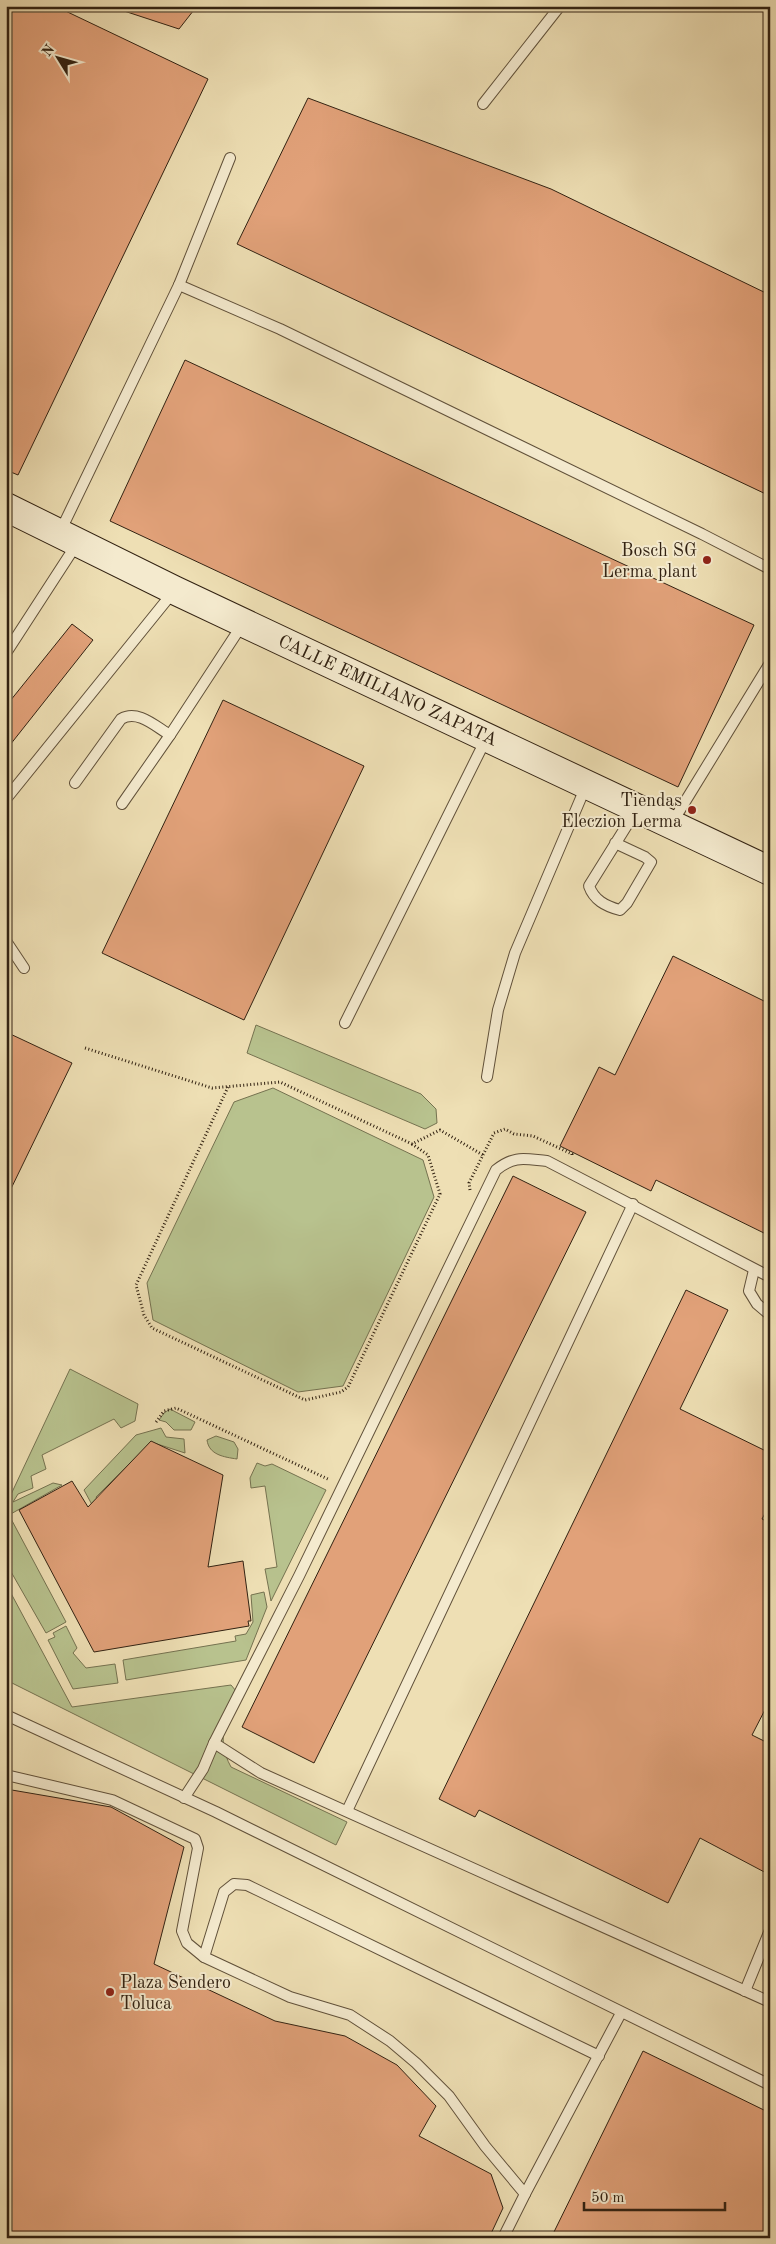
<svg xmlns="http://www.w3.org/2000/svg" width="776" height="2244" font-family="'Old Standard TT',serif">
<rect width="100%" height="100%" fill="#eedfb4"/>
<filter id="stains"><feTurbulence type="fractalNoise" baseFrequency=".004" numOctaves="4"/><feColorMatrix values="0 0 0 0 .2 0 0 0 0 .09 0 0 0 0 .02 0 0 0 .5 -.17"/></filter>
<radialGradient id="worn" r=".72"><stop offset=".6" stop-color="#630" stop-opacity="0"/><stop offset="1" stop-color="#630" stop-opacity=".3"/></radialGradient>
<g fill="#b8c28e" stroke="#757250">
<path d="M256,1025L421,1094L436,1109L437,1123L425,1129L247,1053Z"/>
<path d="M273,1088L423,1160L434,1197L343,1386L298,1392L153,1320L147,1283L234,1102Z"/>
<path d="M70,1369L138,1404L135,1421L121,1428L114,1419L42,1455L46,1469L31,1476L33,1488L18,1494L13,1502L53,1483L62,1485L9,1515L66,1622L46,1633L6,1563V1505Z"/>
<path d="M170,1409L195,1422L191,1430H174L166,1422L159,1420L164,1413Z"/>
<path d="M161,1428L166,1437L184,1439L185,1453L151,1442L96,1497L134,1562L128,1571L84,1490L136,1435Z"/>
<path d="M216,1436L234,1442L238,1449L237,1459C224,1457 209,1455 207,1440Z"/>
<path d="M257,1463L265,1466L272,1464L326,1490L271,1601L265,1569L277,1567L265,1486L251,1488L250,1478Z"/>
<path d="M6,1584L72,1707L231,1685L236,1691C227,1720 215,1738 231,1767L347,1822L336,1845L6,1680Z"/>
<path d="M264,1592L267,1607L246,1660L126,1680L123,1660L236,1641L235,1636L246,1634L253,1622L251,1595Z"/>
<path d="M66,1626L77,1648L73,1653L86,1668L115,1664L118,1683L73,1689L48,1640L55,1637L53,1633Z"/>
</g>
<g fill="#e1a179" stroke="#322212">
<path d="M6,6H55L208,79L18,475L6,470Z"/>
<path d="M119,6H197L179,29L118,9Z"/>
<path d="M308,98L551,189L770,295V496L237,244Z"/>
<path d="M185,360L754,625L678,787L110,521Z"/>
<path d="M72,624L93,640L6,750V706Z"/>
<path d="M223,700L364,766L244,1020L102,953Z"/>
<path d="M673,956L770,1004V1236L656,1180L651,1191L560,1146L599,1067L615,1075Z"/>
<path d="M6,1032L72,1063L6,1199Z"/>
<path d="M513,1176L586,1212L314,1763L242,1727Z"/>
<path d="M686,1290L728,1310L680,1409L770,1453V1504L762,1519L770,1523V1700L752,1735L770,1744V1875L700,1838L668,1903L479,1810L475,1817L439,1799Z"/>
<path d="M151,1441L223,1475L208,1567L243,1561L251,1621H248L249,1626L94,1652L19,1510L72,1481L88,1507Z"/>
<path d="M6,1789L111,1807L184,1847L154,1964L275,2021L345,2036L397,2065L436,2106L419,2136L491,2174L503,2208L489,2238H6Z"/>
<path d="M643,2051L770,2113V2238H551Z"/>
</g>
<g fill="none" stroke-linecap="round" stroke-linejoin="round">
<defs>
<g id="lane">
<path d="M483,104L560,6"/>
<path d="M179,285L280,329L702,534L770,569"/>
<path d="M60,532L179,285L230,158"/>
<path d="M6,653L78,542"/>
<path d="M170,735L242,625"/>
<path d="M75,783L121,719C138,709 156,727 170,735L122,804"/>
<path d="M6,799L174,591"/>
<path d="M672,823L770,663"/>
<path d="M615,843L645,857L651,862L627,903L620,910C605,906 594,900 589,886L637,809"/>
<path d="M6,941L24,968"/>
<path d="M345,1023L486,739"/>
<path d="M487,1077L498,1010L515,953L586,786"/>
<path d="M754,1270L749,1291L757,1304L770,1315"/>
<path d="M770,1277L547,1161C524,1159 515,1155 496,1170L299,1576L214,1743L261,1773L770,2002"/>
<path d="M6,1715L216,1812L770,2085"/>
<path d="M6,1775L112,1800L195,1839L198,1848L182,1931L187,1943L204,1957L290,1997L350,2015L390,2041L416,2063L449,2096L485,2146L525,2194L503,2238"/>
<path d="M184,1798L203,1769L214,1743"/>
<path d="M347,1811L633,1204"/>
<path d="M204,1957L224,1892L234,1884L247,1885L599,2056"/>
<path d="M745,1991L770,1930"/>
<path d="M525,2194L621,2013"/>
</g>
<path id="secondary" d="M6,507L174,590L770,871"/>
</defs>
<use href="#lane" stroke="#61513a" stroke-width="12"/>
<use href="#secondary" stroke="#322212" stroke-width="30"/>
<g stroke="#322212" stroke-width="3" stroke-dasharray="1 2.5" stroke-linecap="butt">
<path d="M85,1048L212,1088L280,1082L412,1144L440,1130L483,1155"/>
<path d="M228,1087L136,1285L144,1315L152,1328L305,1400L341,1392L348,1387L440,1194L428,1155L412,1144"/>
<path d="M470,1190L469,1183L494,1133L505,1129L514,1134L533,1136L572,1154V1157"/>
<path d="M156,1422L164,1411L176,1408L330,1480"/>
</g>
<use href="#lane" stroke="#f4eace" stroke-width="10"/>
<use href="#secondary" stroke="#f4eace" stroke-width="28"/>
</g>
<g fill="#8f2418" stroke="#f4eace" stroke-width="2">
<circle cx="707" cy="560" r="5"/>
<circle cx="692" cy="810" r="5"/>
<circle cx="110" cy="1992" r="5"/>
</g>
<g text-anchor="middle" stroke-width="4" stroke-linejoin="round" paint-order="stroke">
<g font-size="18" fill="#322212" stroke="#f4eace" text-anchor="end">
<text x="697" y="556">Bosch SG<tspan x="697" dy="21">Lerma plant</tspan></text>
<text x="682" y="806">Tiendas<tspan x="682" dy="21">Eleczion Lerma</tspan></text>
<text x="120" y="1988" text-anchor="start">Plaza Sendero<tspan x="120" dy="21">Toluca</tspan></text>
</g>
<g font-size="18" fill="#322212" stroke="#f4eace">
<text transform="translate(388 690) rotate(25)" y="6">CALLE EMILIANO ZAPATA</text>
</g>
</g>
<rect width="776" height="2244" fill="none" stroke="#eedfb4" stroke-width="25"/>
<rect x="8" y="8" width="761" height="2229" fill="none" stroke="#322212" stroke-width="2.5"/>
<rect x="12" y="12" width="751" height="2219" fill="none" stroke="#322212"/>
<g transform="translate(58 58) rotate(307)" stroke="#f4eace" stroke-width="4" paint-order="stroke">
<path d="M0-4L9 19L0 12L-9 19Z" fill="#322212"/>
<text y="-8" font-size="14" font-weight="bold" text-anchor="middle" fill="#322212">N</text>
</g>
<path d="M584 2202v8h141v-8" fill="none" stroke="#322212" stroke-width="2.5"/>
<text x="591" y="2202" font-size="15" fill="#322212" stroke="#f4eace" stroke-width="4" paint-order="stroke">50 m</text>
<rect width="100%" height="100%" filter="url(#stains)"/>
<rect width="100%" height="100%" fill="url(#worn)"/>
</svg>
